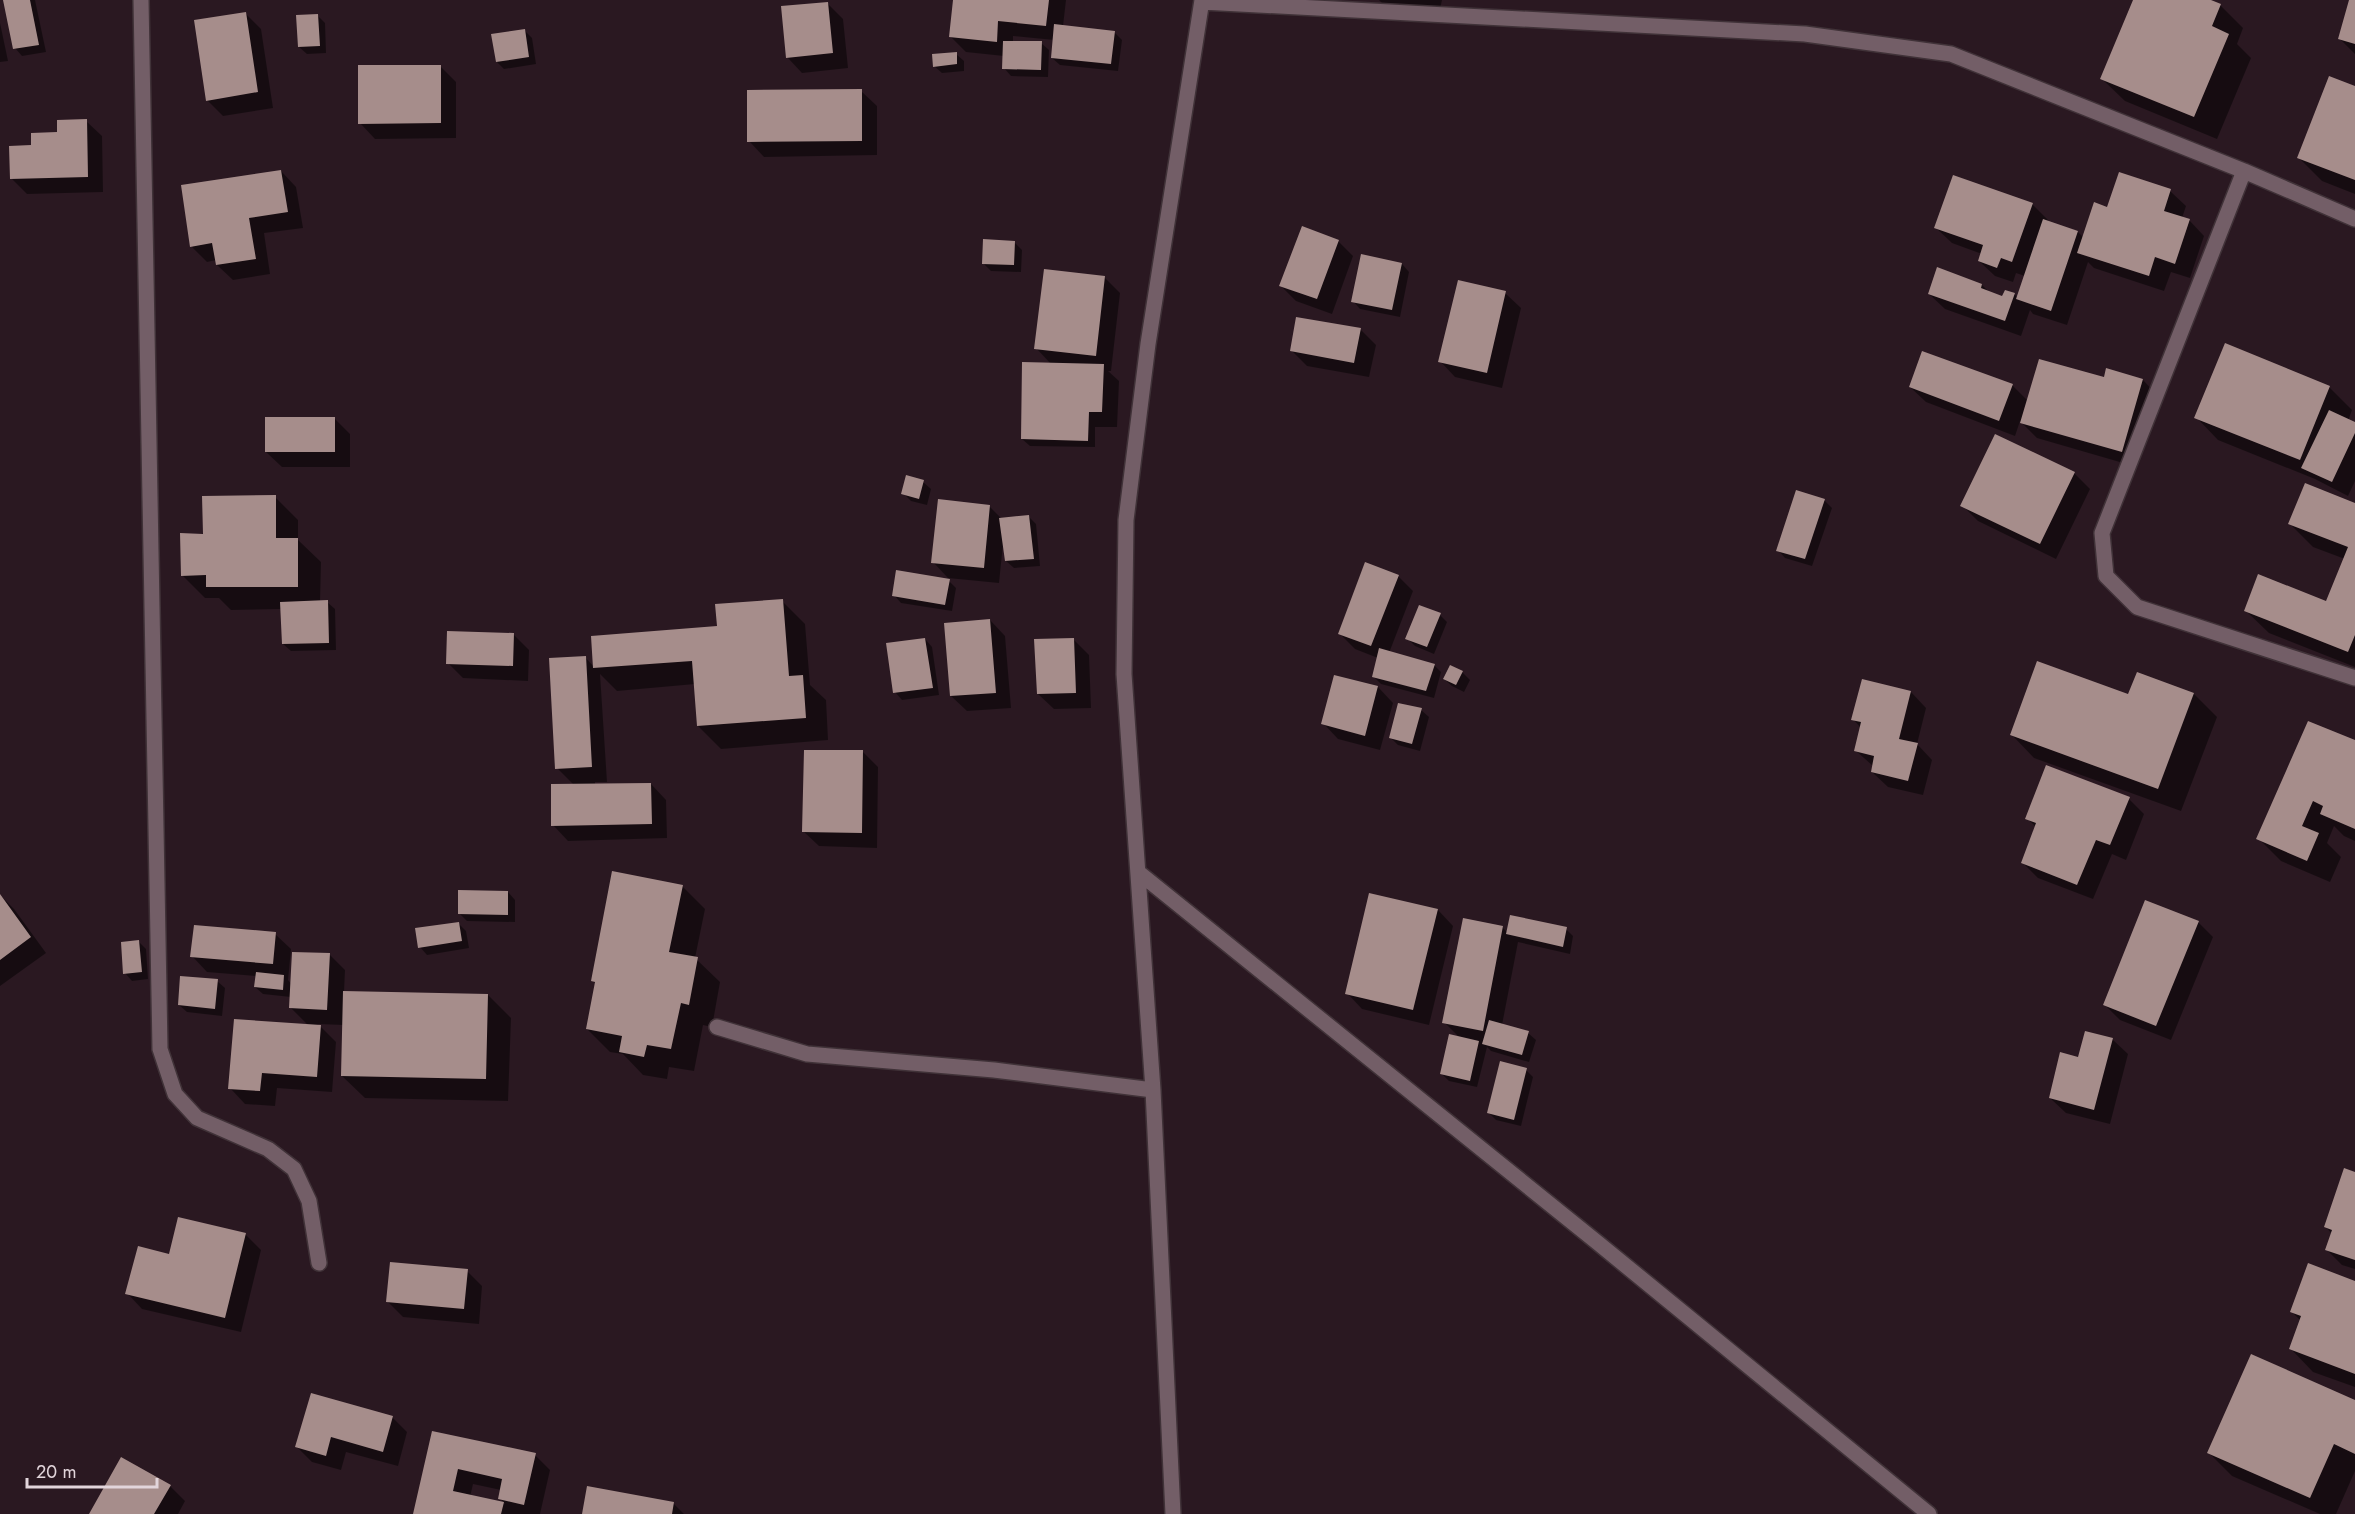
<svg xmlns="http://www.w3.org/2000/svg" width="2355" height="1514" font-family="Jost,sans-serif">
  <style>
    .shadow { fill: #0007; fill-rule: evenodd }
    .building { fill: #a68d8b }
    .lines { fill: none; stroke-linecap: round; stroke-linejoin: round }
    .minor-casing { stroke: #403238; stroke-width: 18 }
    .minor { stroke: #735e67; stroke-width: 15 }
  </style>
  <rect width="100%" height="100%" fill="#2a1821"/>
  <path class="shadow" d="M5,0H35L46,52L22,56L15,48Z
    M954,0H1066L1063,26L1114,32L1122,40L1118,71L1060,65L1052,58L1054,40L1013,36V43H1041L1049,50L1048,77L1011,76L1004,68V56L966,52L951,37Z
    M1379,0H1442L1438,18L1388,9Z
    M2135,0H2207L2220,5L2243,28L2237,44L2251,58L2217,139L2125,101L2102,79Z
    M2351,0H2355V54L2340,39Z
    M827,3L843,19L848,68L802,73L787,57Z
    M245,13L261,29L273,108L223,116L207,100Z
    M317,15L325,23L326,53L307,54L299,47Z
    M0,23L8,61L0,62Z
    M524,30L532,38L536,64L504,69L497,62Z
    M956,54L964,61V71L942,73L934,66Z
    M440,66L456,82V138L375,139L360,123Z
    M2355,87V194L2322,181L2299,158Z
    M861,91L877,106V155L764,157L749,141Z
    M86,121L102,136L103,192L27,194L11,178L32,146Z
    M281,171L296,187L303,228L264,233L270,274L233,280L217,265L216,260L207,262L192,247Z
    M2170,191L2186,206L2182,218L2189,220L2204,236L2190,278L2171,272L2164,291L2094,268L2088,262L2067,325L2033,314L2030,310L2021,336L1945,309L1929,294L1982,285L1990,293L2003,298L2014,294L2018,298L2025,276L2016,273L2013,282L1995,276L1979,261L1982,254L1952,243L1936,228L2032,204L2048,220L2047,222L2078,232L2084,238L2108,208Z
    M1338,241L1353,256L1332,314L1296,301L1281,286Z
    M1014,242L1022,250L1021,272L991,271L984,264Z
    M1402,264L1409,272L1400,317L1360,309L1353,301Z
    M1104,277L1120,293L1111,371H1108L1119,381L1117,427H1095V447L1030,446L1022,439L1051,364L1036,348Z
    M1505,293L1521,308L1502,388L1455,377L1440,361Z
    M1360,329L1376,345L1369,377L1307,366L1291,350Z
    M1923,352L2013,386L2028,401L2105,379L2107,370L2143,380L2158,396L2137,467L2037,438L2020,421L2015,436L1926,402L1910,387Z
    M2329,387L2352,410L2348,421L2355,424V481L2348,496L2315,479L2218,440L2196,417Z
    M335,419L350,434V467H282L266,452Z
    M1996,436L2074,473L2090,489L2056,559L1978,521L1962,505Z
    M923,482L931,489L927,505L911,501L903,493Z
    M1797,492L1825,501L1832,508L1812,566L1785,558L1778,550Z
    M275,497L298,520V540L321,562L320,602H327L335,609L336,650L291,651L283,644L282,609L231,610L219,598H205L182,575Z
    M2355,505V667L2269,633L2246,611L2327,603L2345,559L2313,547L2290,524Z
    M989,506L1002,519L1028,516L1036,524L1040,566L1014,568L1006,561L1003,544L999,583L948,578L933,562Z
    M1398,576L1413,591L1389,653L1434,665L1441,672L1434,698L1381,684L1373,676L1378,658L1355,649L1339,633Z
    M949,581L956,588L952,611L901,603L894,595Z
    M782,601L805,624L810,685L826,700L828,740L721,749L698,726L695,684L617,691L600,674L607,782H595V785L651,784L666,800L667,838L568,841L553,825L574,785L557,768L585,657L594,667L719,627Z
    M1440,615L1447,622L1434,654L1415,646L1407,638Z
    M990,620L1005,636L1011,708L967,711L951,696Z
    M513,634L529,650L528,681L463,678L448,663Z
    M925,639L932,647L939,695L902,700L895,692Z
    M1073,639L1089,655L1091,708L1054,709L1038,694Z
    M1450,667L1462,672L1470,680L1464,692L1452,686L1444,679Z
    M2138,673L2194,694L2217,717L2181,811L2034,758L2012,735L2129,696Z
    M1378,687L1393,703L1380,750L1338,739L1323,723Z
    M1911,692L1926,708L1917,744L1932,760L1923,795L1888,787L1872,772L1873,766L1855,750L1861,728L1853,719Z
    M1421,710L1429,717L1420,751L1398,745L1391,738Z
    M2355,742V841L2344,836L2334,826L2327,843L2341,857L2330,882L2281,861L2258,838Z
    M863,752L878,767L877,848L819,846L803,831Z
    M2129,799L2144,814L2126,860L2112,854L2093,899L2038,878L2022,862L2036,827L2027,818Z
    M682,886L705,909L695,958L720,982L712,1027L703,1025L694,1071L669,1067L667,1079L643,1075L623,1054L610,1052L587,1029L596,984L592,980Z
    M508,892L515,900V922L467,921L460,914Z
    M0,895L14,909L46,953L0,986Z
    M1438,910L1453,926L1429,1025L1362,1009L1347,993Z
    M2198,922L2213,937L2171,1040L2120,1020L2105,1005Z
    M459,924L466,931L469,948L427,955L420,947Z
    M1502,927L1508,933L1566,929L1573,936L1570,954L1518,942L1502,1025L1528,1033L1536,1040L1529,1062L1491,1051L1487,1047L1477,1087L1449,1081L1442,1074L1460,1038L1444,1022Z
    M275,934L291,949L288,980L292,985L330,955L345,970L344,992L488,995L511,1018L508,1101L365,1098L342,1076L344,1025L318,1024L336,1042L332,1092L277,1088L275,1106L245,1104L230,1088L308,1025L291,1008V997L263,994L255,987L257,976L207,972L192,956Z
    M138,941L146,949L148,979L132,981L125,973Z
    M217,981L225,988L222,1016L187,1012L179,1005Z
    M2112,1039L2128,1054L2110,1124L2066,1113L2050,1098L2079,1059Z
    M1526,1070L1533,1077L1521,1126L1496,1120L1488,1112Z
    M2355,1174V1269L2342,1265L2327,1250L2332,1234L2326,1227Z
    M179,1219L246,1235L261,1250L241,1332L142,1309L127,1293L170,1255Z
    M467,1271L482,1286L479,1324L403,1317L387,1301Z
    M2355,1282V1387L2313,1372L2291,1349L2301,1321L2291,1311Z
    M2355,1402V1471L2336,1514H2320L2232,1476L2209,1453Z
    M392,1417L407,1432L398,1466L346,1452L341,1470L312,1462L297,1447Z
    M433,1432L535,1455L550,1470L540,1514H415ZM473,1484L501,1490L500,1498L505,1504L470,1497Z
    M170,1486L185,1501L178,1514H90Z
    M674,1504L684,1514H583Z"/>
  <path class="building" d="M3,0H30L39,45L13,49Z
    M953,0H1049L1046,26L998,21L997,42L949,37Z
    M2133,0H2211L2221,4L2212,26L2229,34L2194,117L2100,79Z
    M2349,0H2355V44L2338,39Z
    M828,2L833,53L786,58L781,6Z
    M246,12L258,92L206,101L194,20Z
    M318,14L320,46L298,47L296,15Z
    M1054,24L1115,31L1111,64L1051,58Z
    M525,29L529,57L496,62L491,34Z
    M1003,41H1042L1041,70L1002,69Z
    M957,52V64L933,67L932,54Z
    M358,65H441V123L358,124Z
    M2329,76L2355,86V180L2297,158Z
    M862,89V141L747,142V90Z
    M87,119L88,177L10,179L9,146L31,145V133L57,132V120Z
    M281,170L288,212L249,218L256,259L216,265L212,243L190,247L181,185Z
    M2119,172L2171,189L2164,211L2190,219L2175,264L2155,257L2149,276L2077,253L2094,202L2107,207Z
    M1953,175L2033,203L2012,262L2001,258L1997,268L1978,261L1983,245L1934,228Z
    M2043,219L2078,231L2051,311L2016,299Z
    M1302,226L1339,240L1317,299L1279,286Z
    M983,239L1015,241L1014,265L982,264Z
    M1361,254L1402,263L1392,310L1351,302Z
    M1937,267L1982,284L1981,288L2002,296L2005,290L2015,293L2005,321L1928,294Z
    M1044,269L1105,276L1096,356L1034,349Z
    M1458,280L1506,291L1487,373L1438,362Z
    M1296,317L1361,328L1354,363L1290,351Z
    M2225,343L2330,386L2300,460L2194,418Z
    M1922,351L2013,384L1999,421L1909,387Z
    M2039,359L2104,377L2106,368L2143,379L2122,452L2020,423Z
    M1022,362L1104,364L1102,412H1089L1088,441L1021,439Z
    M2329,410L2355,422V433L2332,482L2301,468Z
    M265,417H335V452H265Z
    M1995,434L2075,472L2040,544L1960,506Z
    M906,475L924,480L919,499L901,494Z
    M2305,483L2355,503V635L2348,652L2244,611L2258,574L2326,601L2348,547L2288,524Z
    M1796,490L1825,499L1805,559L1776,551Z
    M276,495V538H298V587H206V575L181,576L180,533L203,534L202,496Z
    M938,499L990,505L984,568L931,563Z
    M1029,515L1034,559L1005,561L999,518Z
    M1365,562L1399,575L1371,646L1338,634Z
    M896,570L950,579L945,605L892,596Z
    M783,599L789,676L803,675L806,718L697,726L692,661L593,668L591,636L717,626L715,604Z
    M328,600L329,643L282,644L280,602Z
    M1419,605L1441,613L1427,647L1405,639Z
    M990,619L996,693L950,696L944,623Z
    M447,631L514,633L513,666L446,664Z
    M925,638L933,688L893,693L886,643Z
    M1074,638L1076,693L1037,694L1034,639Z
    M1379,648L1435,664L1426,691L1372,677Z
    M586,656L592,767L555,769L549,658Z
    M2037,661L2128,694L2137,672L2194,693L2158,789L2010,735Z
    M1450,665L1463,671L1456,685L1443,679Z
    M1334,675L1378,686L1365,736L1321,724Z
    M1862,679L1911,691L1899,739L1918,743L1908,781L1871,772L1874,756L1854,751L1861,722L1851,720Z
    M1398,703L1422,708L1412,744L1389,738Z
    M2308,721L2355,740V829L2320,814L2323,806L2313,801L2302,826L2319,833L2307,861L2256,839Z
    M804,750H863L862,833L802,832Z
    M2046,765L2130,797L2110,845L2096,840L2077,885L2021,863L2036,823L2025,819Z
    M651,783L652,824L551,826V784Z
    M612,871L683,885L669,952L698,957L689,1005L681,1003L671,1049L647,1045L644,1057L619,1052L622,1036L586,1029L595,982L591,981Z
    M458,890L508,891V915L458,914Z
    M1369,893L1438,909L1413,1010L1345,994Z
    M0,894L31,937L0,960Z
    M2145,900L2199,921L2156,1026L2103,1005Z
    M1510,915L1567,927L1563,947L1506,934Z
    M1463,918L1503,926L1483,1031L1442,1023Z
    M459,922L462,941L418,948L415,928Z
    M194,925L276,932L273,964L190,957Z
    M139,940L142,972L123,974L121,942Z
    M292,952L330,953L327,1010L289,1008Z
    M256,972L284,975L283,990L254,987Z
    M180,976L218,979L215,1009L178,1005Z
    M343,991L488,994L486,1079L341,1076Z
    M234,1019L321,1025L317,1077L262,1073L260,1091L228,1089Z
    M1489,1020L1529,1031L1522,1055L1482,1044Z
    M2085,1031L2113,1038L2094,1110L2049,1098L2060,1052L2078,1057Z
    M1449,1034L1479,1041L1470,1081L1440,1074Z
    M1500,1061L1527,1068L1514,1120L1487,1113Z
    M2344,1168L2355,1172V1260L2325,1250L2332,1230L2324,1227Z
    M178,1217L246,1233L225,1318L125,1294L138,1246L169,1254Z
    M390,1262L468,1269L464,1309L386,1302Z
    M2308,1263L2355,1281V1374L2289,1349L2301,1316L2290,1312Z
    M2251,1354L2355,1400V1454L2334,1444L2310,1498L2207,1453Z
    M311,1393L393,1416L383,1452L331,1437L326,1456L295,1447Z
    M432,1431L536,1453L524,1505L498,1499L502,1479L458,1469L453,1491L504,1502L501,1514H413Z
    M121,1457L171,1485L154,1514H89Z
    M587,1486L674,1502L672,1514H582Z"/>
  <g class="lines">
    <defs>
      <path id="minor" d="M141,0L160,1049L175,1094L197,1118L268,1149L294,1169L309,1201L319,1263
        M1202,2L1805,34L1951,54L2244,171L2355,219
        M2244,171L2102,533L2106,576L2137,607L2355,678
        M1138,872L1598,1243L1929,1514
        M717,1027L807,1054L994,1070L1153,1090
        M1173,1514L1153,1090L1124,674L1126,520L1148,344L1202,0"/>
    </defs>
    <use href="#minor" class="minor-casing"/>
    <use href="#minor" class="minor"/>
  </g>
  <path d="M27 1478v9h130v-9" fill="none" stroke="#e2d5db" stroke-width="3"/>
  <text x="36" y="1478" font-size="18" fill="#e2d5db" stroke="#2a1821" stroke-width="4.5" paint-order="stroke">20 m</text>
</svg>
